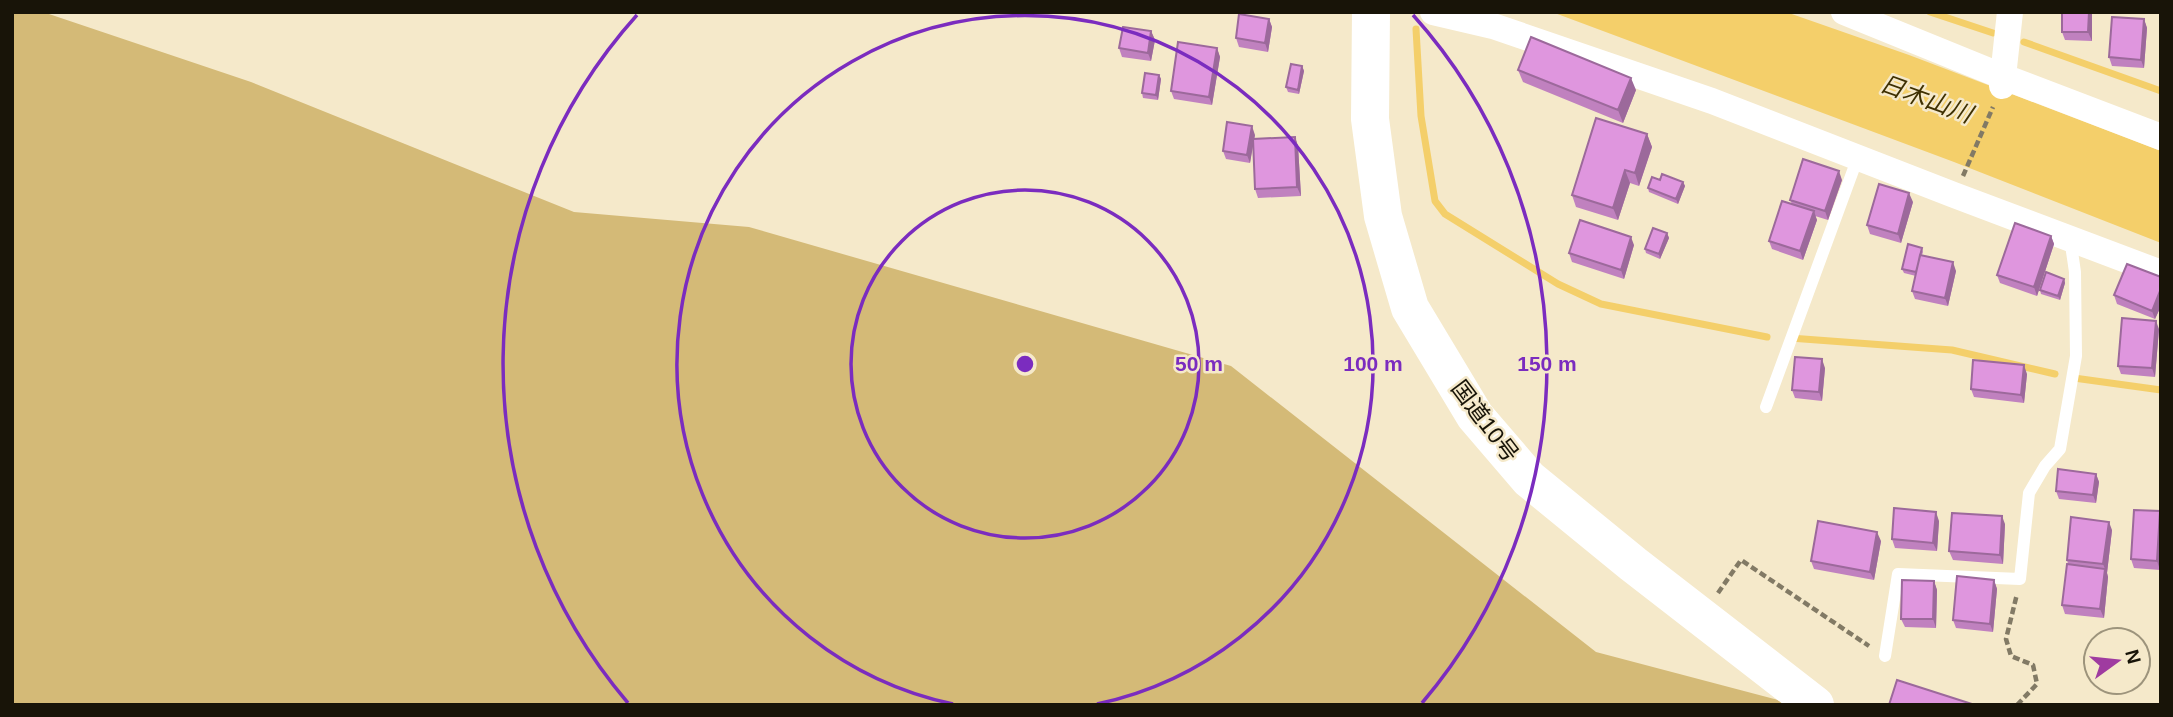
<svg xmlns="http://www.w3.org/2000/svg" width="2173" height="717" font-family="Helvetica,'Noto Sans JP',sans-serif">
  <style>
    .green { fill: #d4ba77 }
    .water { fill: #f4cf6a }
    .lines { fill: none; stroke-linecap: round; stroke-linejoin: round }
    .stream { stroke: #f4cf6a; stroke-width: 7 }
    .path { stroke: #827a65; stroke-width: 4.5; stroke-dasharray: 7 3.5; stroke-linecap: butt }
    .service { stroke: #fff; stroke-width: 12 }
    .minor { stroke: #fff; stroke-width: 26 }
    .trunk { stroke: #fff; stroke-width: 38 }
    .wall { fill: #c081bf }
    .shaded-wall { fill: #9c699b }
    .building { fill: #df96de; stroke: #9c699b; stroke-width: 2 }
    .ring { fill: none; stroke: #7b2cbf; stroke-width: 3.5 }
    .labels { text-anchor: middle; stroke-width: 5; stroke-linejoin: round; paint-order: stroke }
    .street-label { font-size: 23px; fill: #181408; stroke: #f5e9ca }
    .water-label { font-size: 24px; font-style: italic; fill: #3e3002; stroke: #f5e9ca }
    .centre { fill: #7b2cbf; stroke: #f5e9ca; stroke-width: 3.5 }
    .ring-label { font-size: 21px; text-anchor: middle; font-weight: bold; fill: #7b2cbf; stroke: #f5e9ca; stroke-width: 5; stroke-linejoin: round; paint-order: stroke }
  </style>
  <rect width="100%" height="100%" fill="#f5e9ca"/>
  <path class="green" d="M12,12L46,13L251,82L574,212L749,227L1231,366L1596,652L1797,705H12Z"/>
  <path class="water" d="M1552,12H1786L1909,55L2161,151V243L1954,162Z"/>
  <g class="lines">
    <path class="stream" d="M1930,12L1993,33
      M1416,29L1421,116L1435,201L1445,214L1558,284L1601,304L1767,337
      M2024,42L2161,91
      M1790,338L1952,350L2055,374
      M2074,378L2161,390"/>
    <path class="path" d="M1963,176L1993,107
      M1718,593L1741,560L1869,646
      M2017,705L2037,684L2033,665L2011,656L2006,639L2017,594"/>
    <path class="service" d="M1766,407L1858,157
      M1885,656L1898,574L2020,579L2029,493L2045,466L2060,449L2076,356L2075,272L2070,238"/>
    <path class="minor" d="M1433,12L1493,26L1712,101L1954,195L2161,273
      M1844,12L2004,77L2161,137
      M2002,86L2010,12"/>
    <path class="trunk" d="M1371,12L1370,119L1383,216L1410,308L1475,416L1529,479L1633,564L1815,705"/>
  </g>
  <path class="wall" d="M2062,12H2092V41L2065,40L2062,32Z
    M1269,19L1272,27L1268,52L1239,47L1236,38Z
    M2144,19L2147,28L2144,68L2112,66L2109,57Z
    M1151,31L1155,40L1151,61L1122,57L1119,48Z
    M1217,48L1220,57L1212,105L1174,99L1171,91Z
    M1302,66L1304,71L1299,94L1288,92L1286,87Z
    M1518,70L1636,90L1623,123L1523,82Z
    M1159,75L1161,79L1158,100L1143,98L1142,93Z
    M1647,134L1652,147L1639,186L1630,183L1618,220L1576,207L1572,195Z
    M1255,135L1254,139L1295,137L1298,146L1301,196L1258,198L1255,189L1253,143L1250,163L1226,159L1223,151Z
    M1842,180L1828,220L1815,216L1817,220L1803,260L1772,249L1769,241L1792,204L1790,200Z
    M1683,182L1685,186L1678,204L1649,192L1648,188Z
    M1913,202L1901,243L1870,234L1867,225Z
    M1667,233L1669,238L1660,259L1646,253L1645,249Z
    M2051,236L2054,244L2037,296L2000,283L1997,275Z
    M1634,245L1624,279L1572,262L1569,253Z
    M1922,248L1923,252L1922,255L1956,271L1948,306L1915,299L1912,291L1916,276L1904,273L1902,269Z
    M2161,277V306L2155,319L2117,304L2114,295Z
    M2064,279L2065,283L2060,300L2041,294L2040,290Z
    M2159,329L2155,377L2121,374L2118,366Z
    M1825,368L1822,401L1795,398L1792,390Z
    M2027,374L2024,403L1974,397L1971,389Z
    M2096,474L2099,482L2096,503L2059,499L2056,491Z
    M2160,511V570L2134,568L2131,559Z
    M1939,521L1937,551L1895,548L1892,539Z
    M2005,524L2003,564L1953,560L1949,551Z
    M2112,530L2107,573L2108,577L2104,618L2065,614L2062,605L2068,564L2067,560Z
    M1881,541L1874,580L1814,569L1811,561Z
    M1994,580L1997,589L1993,632L1956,628L1953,620Z
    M1934,581L1937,590L1936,628L1905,627L1901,619Z"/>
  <path class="shaded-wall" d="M2089,12H2092V41L2088,32Z
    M1269,19L1272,27L1268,52L1265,43Z
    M2144,19L2147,28L2144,68L2141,60Z
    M1151,31L1155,40L1151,61L1148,53Z
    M1217,48L1220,57L1212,105L1209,97Z
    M1302,66L1304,71L1299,94L1298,90Z
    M1159,75L1161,79L1158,100L1156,95Z
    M1631,78L1636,90L1623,123L1618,110Z
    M1252,126L1255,135L1250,163L1247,155Z
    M1647,134L1652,147L1639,186L1635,173Z
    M1295,137L1298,146L1301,196L1297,187Z
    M1625,170L1630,183L1618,220L1613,208Z
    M1839,171L1842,180L1828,220L1825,211Z
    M1683,182L1685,186L1678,204L1676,199Z
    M1909,193L1913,202L1901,243L1898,234Z
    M1814,211L1817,220L1803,260L1800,251Z
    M1667,233L1669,238L1660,259L1659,254Z
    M2051,236L2054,244L2037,296L2034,287Z
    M1631,237L1634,245L1624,279L1621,270Z
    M1953,262L1956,271L1948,306L1945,298Z
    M2064,279L2065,283L2060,300L2058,296Z
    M2160,291L2161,306L2155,319L2152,311Z
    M2156,321L2159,329L2155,377L2152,368Z
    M1822,359L1825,368L1822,401L1819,392Z
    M2024,365L2027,374L2024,403L2021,395Z
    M2096,474L2099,482L2096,503L2093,495Z
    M2160,511L2161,555L2160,570L2157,561Z
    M1936,512L1939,521L1937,551L1933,543Z
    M2002,516L2005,524L2003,564L2000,555Z
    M2109,522L2112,530L2107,573L2108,577L2104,618L2100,609L2105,569L2103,564Z
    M1877,532L1881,541L1874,580L1870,572Z
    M1994,580L1997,589L1993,632L1990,624Z
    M1934,581L1937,590L1936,628L1933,619Z"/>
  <path class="building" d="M2062,12H2089L2088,32H2062Z
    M1239,14L1269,19L1265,43L1236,38Z
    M2112,17L2144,19L2141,60L2109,57Z
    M1123,27L1151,31L1148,53L1119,48Z
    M1531,37L1631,78L1618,110L1518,70Z
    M1178,42L1217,48L1209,97L1171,91Z
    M1291,64L1302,66L1298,90L1286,87Z
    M1145,73L1159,75L1156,95L1142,93Z
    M1596,118L1647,134L1635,173L1625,170L1613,208L1572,195Z
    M1227,122L1252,126L1247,155L1223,151Z
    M1295,137L1297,187L1255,189L1253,139Z
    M1803,159L1839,171L1825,211L1790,200Z
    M1662,174L1683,182L1676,199L1648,188L1652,177L1660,180Z
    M1879,184L1909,193L1898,234L1867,225Z
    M1782,201L1814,211L1800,251L1769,241Z
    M1580,220L1631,237L1621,270L1569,253Z
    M2015,223L2051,236L2034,287L1997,275Z
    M1653,228L1667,233L1659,254L1645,249Z
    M1908,244L1922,248L1916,272L1902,269Z
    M1920,255L1953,262L1945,298L1912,291Z
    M2127,264L2161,277V292L2160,291L2152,311L2114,295Z
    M2046,272L2064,279L2058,296L2040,290Z
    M2122,318L2156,321L2152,368L2118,366Z
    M1795,357L1822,359L1819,392L1792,390Z
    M1973,360L2024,365L2021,395L1971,389Z
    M2058,469L2096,474L2093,495L2056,491Z
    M1894,508L1936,512L1933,543L1892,539Z
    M2134,510L2160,511L2157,561L2131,559Z
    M1952,513L2002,516L2000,555L1949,551Z
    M2071,517L2109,522L2103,564L2067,560Z
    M1818,521L1877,532L1870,572L1811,561Z
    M2067,564L2105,569L2100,609L2062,605Z
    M1957,576L1994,580L1990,624L1953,620Z
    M1902,580L1934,581L1933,619H1901Z
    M1897,680L1975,705H1889Z"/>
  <g class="ring">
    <circle cx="1025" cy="364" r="174"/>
    <path d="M953 704A348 348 0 1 1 1097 704"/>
    <path d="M628 703A522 522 0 0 1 637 15M1413 15A522 522 0 0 1 1422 703"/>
  </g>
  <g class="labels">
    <g class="street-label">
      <text transform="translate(1485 421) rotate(53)" y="8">国道10号</text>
    </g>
    <g class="water-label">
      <text transform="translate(1926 99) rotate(20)" y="8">日木山川</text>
    </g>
  </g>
  <circle cx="1025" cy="364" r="10" class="centre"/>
  <g class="ring-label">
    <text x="1199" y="371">50 m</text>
    <text x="1373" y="371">100 m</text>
    <text x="1547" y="371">150 m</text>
  </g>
  <rect width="2173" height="717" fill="none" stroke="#181408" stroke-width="28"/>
  <g transform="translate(2117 661) rotate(75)"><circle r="33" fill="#f5e9ca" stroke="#9d947c" stroke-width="2"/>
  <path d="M0-5L12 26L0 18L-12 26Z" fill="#9f3ba0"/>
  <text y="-10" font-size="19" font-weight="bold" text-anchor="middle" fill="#181408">N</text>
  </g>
</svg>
